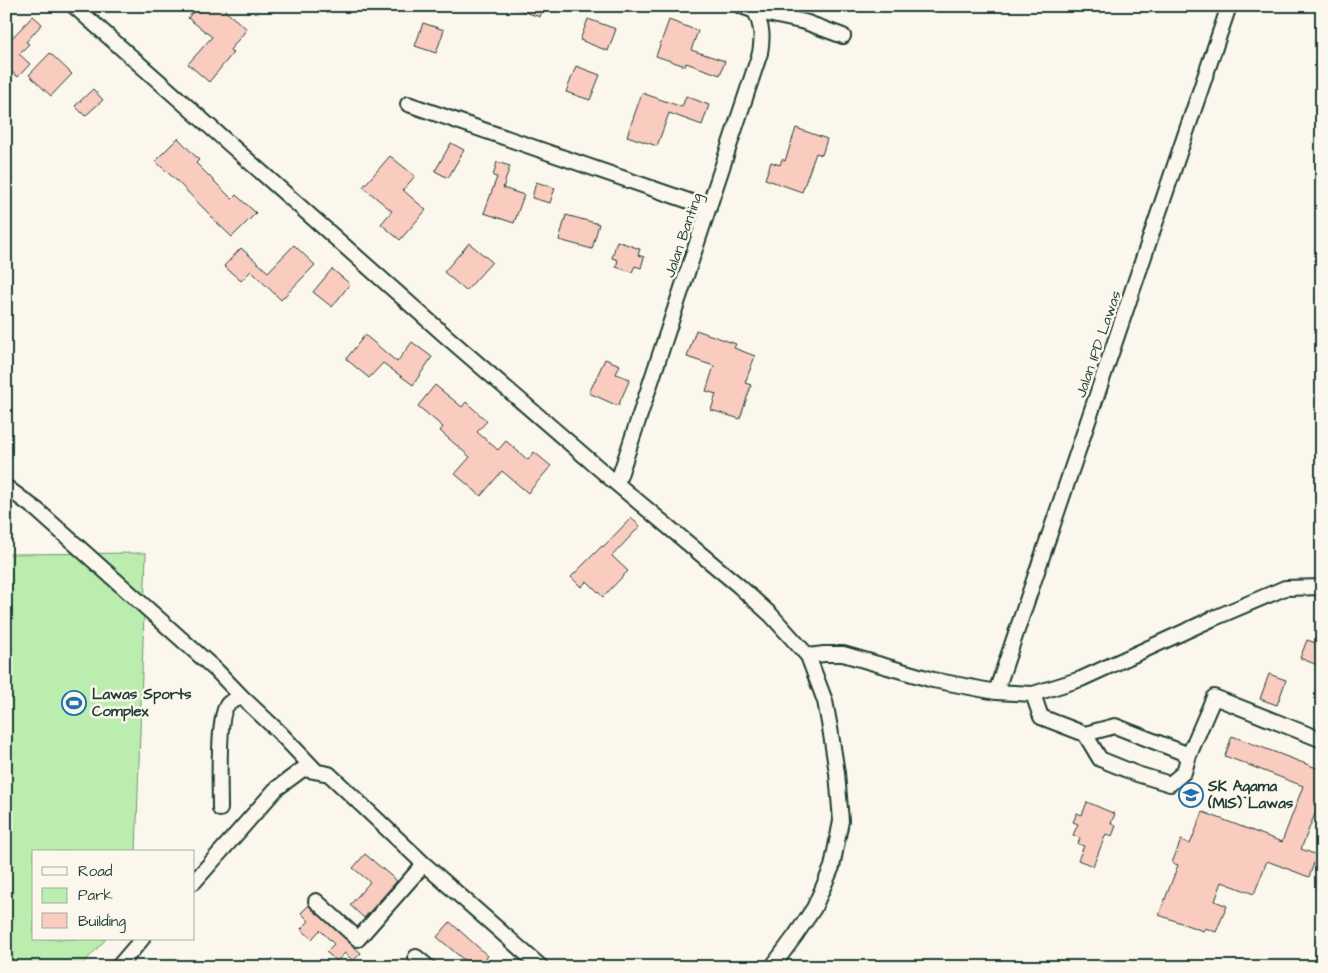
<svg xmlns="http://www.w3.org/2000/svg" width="1328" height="973" font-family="'Architects Daughter',sans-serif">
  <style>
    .green { fill: #bbeeae; stroke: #6d9671 }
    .building { fill: #facbbf; stroke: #1f3d34 }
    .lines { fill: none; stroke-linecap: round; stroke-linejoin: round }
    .minor-casing { stroke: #1f3d34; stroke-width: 18 }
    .minor { stroke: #fbf7ec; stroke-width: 14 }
    .labels { text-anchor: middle; stroke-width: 5; stroke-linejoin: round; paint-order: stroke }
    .street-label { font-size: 15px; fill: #1f3d34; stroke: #fbf7ec }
    .poi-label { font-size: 15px; font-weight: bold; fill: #1f3d34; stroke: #fbf7ec; text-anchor: start }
  </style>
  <rect width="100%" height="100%" fill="#fbf7ec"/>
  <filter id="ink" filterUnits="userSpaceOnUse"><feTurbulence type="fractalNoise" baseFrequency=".02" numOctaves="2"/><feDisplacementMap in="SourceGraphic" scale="10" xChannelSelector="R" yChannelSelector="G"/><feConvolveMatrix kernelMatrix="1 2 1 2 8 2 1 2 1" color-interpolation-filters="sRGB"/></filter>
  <g filter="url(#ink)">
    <path class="green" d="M146,553L136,852H34V939H106L80,967H6V554Z"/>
    <path class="building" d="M198,6H228L225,11L247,29L230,50L233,53L209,82L188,64L212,37L188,18Z
      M513,6H543L540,17L513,8Z
      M33,16L42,24L26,42L29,44L19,54L30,64L18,77L12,72L6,78V44Z
      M588,19L616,29L608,51L580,40Z
      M669,20L698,31L691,50L725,61L720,75L686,63L685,66L656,56Z
      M423,23L444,30L436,53L415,46Z
      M50,53L72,74L51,96L29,75Z
      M576,66L600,75L590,100L566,92Z
      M93,89L103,100L85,116L75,106Z
      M642,93L682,107L686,96L709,105L702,125L669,113L657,146L627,136Z
      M796,128L827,139L822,155L816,153L802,192L765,179L771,162L780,165L782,159L785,161Z
      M178,138L199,160L196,163L232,199L236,195L256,213L232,237L213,219V218L178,182L155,161Z
      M451,143L464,150L448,178L435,171Z
      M390,156L415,176L403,190L426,210L400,240L381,224L392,211L363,187Z
      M497,162L510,166L503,188L524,195L514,223L484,213L497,177L493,176Z
      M536,182L555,188L550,203L532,198Z
      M566,215L599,224L592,249L559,240Z
      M617,241L640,249L638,255L644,257L641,268L635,266L632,272L616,267L618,260L612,258Z
      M469,243L492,262L466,291L444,272Z
      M294,245L315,265L281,300L251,271L241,281L224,266L241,248L268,272Z
      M332,269L350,284L332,307L313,292Z
      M696,330L736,344L734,348L755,356L745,383L751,385L740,419L711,410L716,394L706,391L714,366L687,357Z
      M365,335L397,362L412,342L432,357L413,385L383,363L369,378L346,359Z
      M605,359L620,365L616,374L630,379L618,406L589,393Z
      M435,385L462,407L466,402L487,421L477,432L498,450L506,441L528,460L534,452L551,466L528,493L502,471L481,496L455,474L470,457L440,431L443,427L418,406Z
      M631,518L640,526L612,556L628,571L603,597L587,581L581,587L571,577L602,546L603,547Z
      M1307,640L1322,645V667L1300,658Z
      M1269,674L1286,680L1277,705L1260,699Z
      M1232,736L1322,770V796L1301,849L1317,855L1309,877L1267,861L1254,894L1222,882L1215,901L1227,906L1216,932L1205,928L1203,931L1159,915L1178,865L1172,863L1181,840L1190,844L1203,812L1282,842L1303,786L1225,756Z
      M1087,802L1115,814L1111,823L1116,826L1112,836L1106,834L1093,866L1078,860L1084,846L1078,844L1080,838L1073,835L1078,824L1073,822L1077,813L1082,815Z
      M365,854L397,881L364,918L350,905L370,882L353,868Z
      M309,905L352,945L361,953L353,961L345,953L337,961L326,952L334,944L320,930L312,939L301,929L309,921L301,913Z
      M450,922L488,956L478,967H472L437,937Z"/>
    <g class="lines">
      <defs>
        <path id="minor" d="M74,6L447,337L617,484L739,586L771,615L808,656L825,701L830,728L837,773L841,821L832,867L814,908L795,936L772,967
          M755,11L805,22L843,36
          M408,104L709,208
          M617,484L760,53C763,36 762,27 755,11L741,6
          M6,487L37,510L217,671L242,697L279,732L316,771
          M808,656L824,654H843L933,680L996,692L1033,694L1081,679L1212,619L1285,588L1322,587
          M996,692L1229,6
          M1033,694L1041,717L1085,734L1100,759L1137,774L1170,784L1184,772L1189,755L1115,726L1085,734
          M1189,755L1214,697L1322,740
          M220,809C220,791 217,714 228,704C231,701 237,699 242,697
          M194,882L276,789L303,769L329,774L424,864L541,967
          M316,901L358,939L424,864
          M416,957L428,967
          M118,967L142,939"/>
      </defs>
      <use href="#minor" class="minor-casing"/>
      <use href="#minor" class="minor"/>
    </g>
  </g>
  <defs>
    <symbol id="stadium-ring" viewBox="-11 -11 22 22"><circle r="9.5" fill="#fbf7ec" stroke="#1f6fb2" stroke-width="1.5"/><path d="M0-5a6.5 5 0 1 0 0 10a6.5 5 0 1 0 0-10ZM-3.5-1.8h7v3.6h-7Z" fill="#1f6fb2"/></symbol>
    <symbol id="school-ring" viewBox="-11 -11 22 22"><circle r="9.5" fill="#fbf7ec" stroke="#1f6fb2" stroke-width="1.5"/><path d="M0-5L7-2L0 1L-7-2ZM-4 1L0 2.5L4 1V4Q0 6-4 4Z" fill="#1f6fb2"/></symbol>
  </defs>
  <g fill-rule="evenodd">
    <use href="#stadium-ring" x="60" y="689" width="28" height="28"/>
    <use href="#school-ring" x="1177" y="781" width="28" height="28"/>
  </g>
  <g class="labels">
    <g class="street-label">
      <text transform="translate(683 235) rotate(-71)" y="5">Jalan Banting</text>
      <text transform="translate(1098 344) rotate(-71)" y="5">Jalan IPD Lawas</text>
    </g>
    <g class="poi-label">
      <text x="92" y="699">Lawas Sports<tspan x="92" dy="17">Complex</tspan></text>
      <text x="1208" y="791">SK Agama<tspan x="1208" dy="17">(MIS) Lawas</tspan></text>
    </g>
  </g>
  <rect width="1328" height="973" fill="none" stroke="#fbf7ec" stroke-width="25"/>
  <rect x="12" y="12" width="1303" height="948" fill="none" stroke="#1f3d34" stroke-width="2" filter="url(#ink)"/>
  <rect x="32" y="850" width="162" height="90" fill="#fbf7ec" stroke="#a3ada2"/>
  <rect x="42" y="867" width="25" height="8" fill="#fbf7ec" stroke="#a3ada2"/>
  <text x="78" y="876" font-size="15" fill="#1f3d34">Road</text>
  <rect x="42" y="888" width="25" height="15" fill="#bbeeae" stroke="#a3ada2"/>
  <text x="78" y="900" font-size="15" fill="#1f3d34">Park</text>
  <rect x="42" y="913" width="25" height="15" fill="#facbbf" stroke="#a3ada2"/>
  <text x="78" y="926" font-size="15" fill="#1f3d34">Building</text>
</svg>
